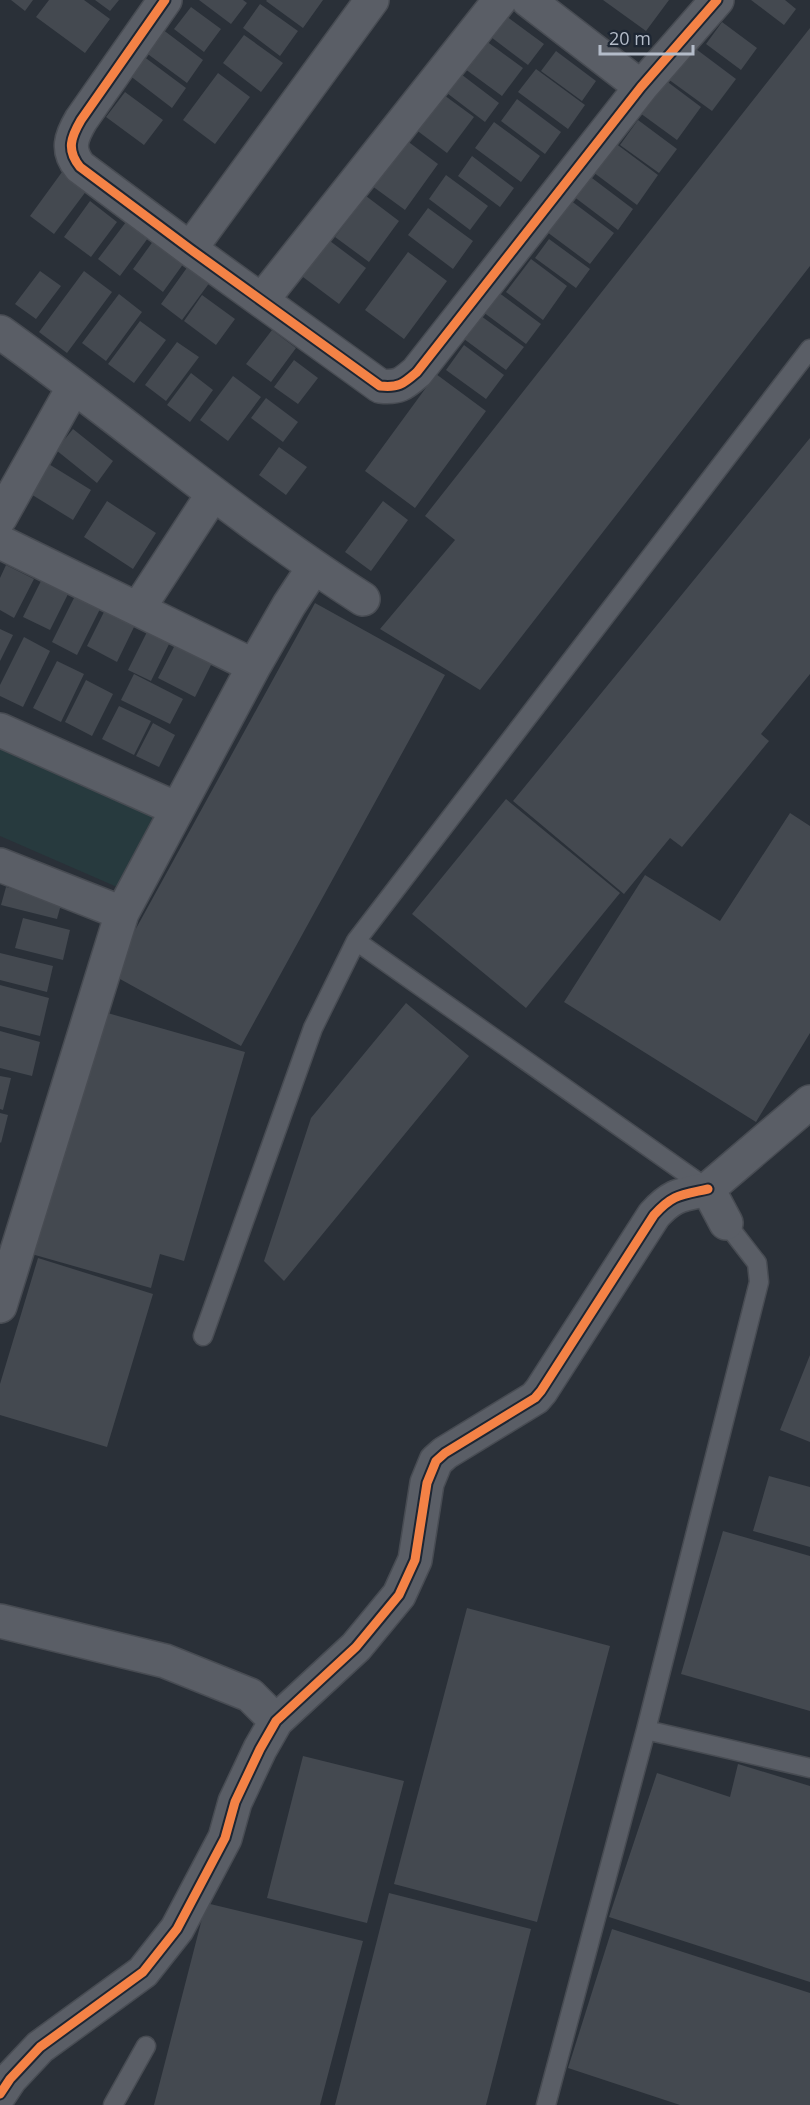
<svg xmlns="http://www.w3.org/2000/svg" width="810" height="2105" font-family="'Open Sans',sans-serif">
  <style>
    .green { fill: #273a3e }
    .building { fill: #444950 }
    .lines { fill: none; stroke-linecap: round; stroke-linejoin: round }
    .service-casing { stroke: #484c53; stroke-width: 21 }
    .minor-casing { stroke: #484c53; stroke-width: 36 }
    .service { stroke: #5a5e66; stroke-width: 18 }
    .minor { stroke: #5a5e66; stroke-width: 33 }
    .cycleway-casing { stroke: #1d2633; stroke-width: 13 }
    .cycleway { stroke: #f48246; stroke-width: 9 }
  </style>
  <rect width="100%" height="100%" fill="#2a3038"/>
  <path class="green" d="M0,746L155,813L117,887L0,836Z"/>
  <path class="building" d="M11,0H33L25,11Z
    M49,0H84L110,19L85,53L36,17Z
    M95,0H119L110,11Z
    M199,0H243L247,3L231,24Z
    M267,0H323L303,28L266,1Z
    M603,0H669L646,31Z
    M751,0H785L796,9L784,25Z
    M260,4L298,31L280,56L243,28Z
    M191,7L221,29L204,52L174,29Z
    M498,10L544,44L528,65L483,31Z
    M722,22L757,48L741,70L706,44Z
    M810,28V266L480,690L380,629L455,540L425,516Z
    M162,29L203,60L187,83L145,52Z
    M244,35L283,63L261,92L223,63Z
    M482,38L523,68L502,96L461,66Z
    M692,46L736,79L712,111L668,79Z
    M556,51L596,81L582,101L541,71Z
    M143,56L186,88L172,108L129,75Z
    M453,68L499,103L485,122L439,87Z
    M536,69L585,105L568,129L518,92Z
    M218,73L250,97L215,144L183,120Z
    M665,80L701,107L677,140L640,113Z
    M433,87L474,117L447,153L407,123Z
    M125,92L163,120L144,145L106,117Z
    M517,99L561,132L545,154L501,121Z
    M638,120L677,149L659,173L620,145Z
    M494,122L540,156L521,182L475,148Z
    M402,137L438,164L405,210L368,183Z
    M611,140L658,175L637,205L589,169Z
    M472,156L514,188L500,207L458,176Z
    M62,172L87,190L54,234L30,216Z
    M446,175L488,206L470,230L429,199Z
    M588,175L633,209L618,230L573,196Z
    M366,196L399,221L369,262L335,237Z
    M570,200L614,233L590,264L547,232Z
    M90,201L117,222L91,257L64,237Z
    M428,208L473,241L453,269L408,235Z
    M126,222L148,238L120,276L98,259Z
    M159,233L189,256L163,292L133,269Z
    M326,238L366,268L339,304L299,274Z
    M549,239L590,269L576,288L535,258Z
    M408,252L447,281L404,339L365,310Z
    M531,259L567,286L543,320L506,292Z
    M191,262L213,278L182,320L161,304Z
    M40,271L61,286L36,319L15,304Z
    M84,271L112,292L67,353L39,332Z
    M498,292L541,324L526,344L483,312Z
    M119,294L142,312L106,361L82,343Z
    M202,295L235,319L216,345L184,321Z
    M481,316L524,347L506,370L464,339Z
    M140,321L166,340L134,383L108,364Z
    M272,330L296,348L271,382L246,364Z
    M177,342L199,357L166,401L145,385Z
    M464,345L504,375L486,399L446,370Z
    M294,360L318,378L298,404L274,387Z
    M191,373L213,390L190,422L167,405Z
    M436,374L486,411L415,508L365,471Z
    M233,376L261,397L228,441L200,420Z
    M266,398L298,422L283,442L251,418Z
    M73,429L113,461L97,483L56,450Z
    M810,438V674L761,734L769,741L682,847L670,838L624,894L513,801Z
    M279,447L307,467L286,495L259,475Z
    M39,458L91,490L73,520L21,488Z
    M107,501L156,533L133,569L84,537Z
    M383,501L408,520L371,571L345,552Z
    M6,565L34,579L14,618L0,610V578Z
    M44,575L71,588L50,630L23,617Z
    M77,592L102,605L77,655L52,642Z
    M315,603L445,675L241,1046L111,974Z
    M105,610L135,625L117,662L87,646Z
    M149,628L171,640L151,681L128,670Z
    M0,629L13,635L0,661Z
    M24,637L50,651L23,707L0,696V685Z
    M175,645L212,663L195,697L158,678Z
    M57,661L84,674L61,722L33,708Z
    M134,674L183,699L170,724L121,700Z
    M86,680L113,694L92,736L65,722Z
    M119,706L151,721L134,755L102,739Z
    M153,723L175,735L159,767L136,756Z
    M506,799L620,893L526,1008L412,914Z
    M790,813L810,826V1033L756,1122L564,1002L645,875L720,921Z
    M6,887L62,901L57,919L1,905Z
    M23,918L70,930L63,960L15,948Z
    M0,953L53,966L47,992L0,980Z
    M0,985L49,998L40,1036L0,1026Z
    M406,1003L469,1056L284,1281L264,1261L311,1118Z
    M104,1012L245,1052L184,1261L160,1254L151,1288L28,1253Z
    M0,1031L40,1042L32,1076L0,1068Z
    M0,1076L11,1078L3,1110L0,1109Z
    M0,1113L8,1115L1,1143L0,1142Z
    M38,1258L153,1294L107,1447L0,1415V1384Z
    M810,1355V1442L780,1430Z
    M769,1476L810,1487V1547L753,1531Z
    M723,1531L810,1556V1711L681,1674Z
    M467,1608L610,1646L537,1922L394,1884Z
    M303,1756L404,1781L367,1923L267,1898Z
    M738,1764L810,1786V1982L609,1917L657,1773L730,1797Z
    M389,1893L531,1929L486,2105H335Z
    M206,1903L363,1941L320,2105H154Z
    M612,1929L810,1993V2105H680L568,2068Z"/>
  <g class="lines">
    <defs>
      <path id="service" d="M708,1189L356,941L810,349
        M203,1336L313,1028L356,941
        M646,1730L810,1768
        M113,2105L146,2046
        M546,2105L646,1730L759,1282L757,1263L726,1223"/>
      <path id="minor" d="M165,0L81,120C71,137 66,150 80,167L190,249L380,386C399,388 403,384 417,372L641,87L717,0
        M528,0L641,87
        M190,249L372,0
        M262,300L500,0
        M0,332C122,419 236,518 363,599
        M0,518L73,388
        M0,542L254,666
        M138,609L213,494
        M0,730L177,809
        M0,865L122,913
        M726,1223L708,1189L810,1102
        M0,1306L122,913L254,666L289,605L314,567
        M0,1621L165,1661L250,1695L276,1721
        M0,2094L10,2079L40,2047L143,1972L177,1929L225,1838L235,1802L260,1749L276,1721L356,1647L399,1595L415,1560L427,1483L436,1461L445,1453L535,1398L541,1391L654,1215C673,1194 681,1195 708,1189"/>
    </defs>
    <use href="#service" class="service-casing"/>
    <use href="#minor" class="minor-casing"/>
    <use href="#service" class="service"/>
    <use href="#minor" class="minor"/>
    <defs>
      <path id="cycleway" d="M165,0L81,120C71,137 66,150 80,167L190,249L380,386C399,388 403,384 417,372L641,87L717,0
        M0,2094L10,2079L40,2047L143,1972L177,1929L225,1838L235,1802L260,1749L276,1721L356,1647L399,1595L415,1560L427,1483L436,1461L445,1453L535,1398L541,1391L654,1215C673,1194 681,1195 708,1189"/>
    </defs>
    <use href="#cycleway" class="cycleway-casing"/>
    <use href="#cycleway" class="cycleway"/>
  </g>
  <path d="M600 45v9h93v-9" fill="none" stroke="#b4bcc9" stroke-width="3"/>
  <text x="609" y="45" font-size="18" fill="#b4bcc9" stroke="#1d2633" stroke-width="4.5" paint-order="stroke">20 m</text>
</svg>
